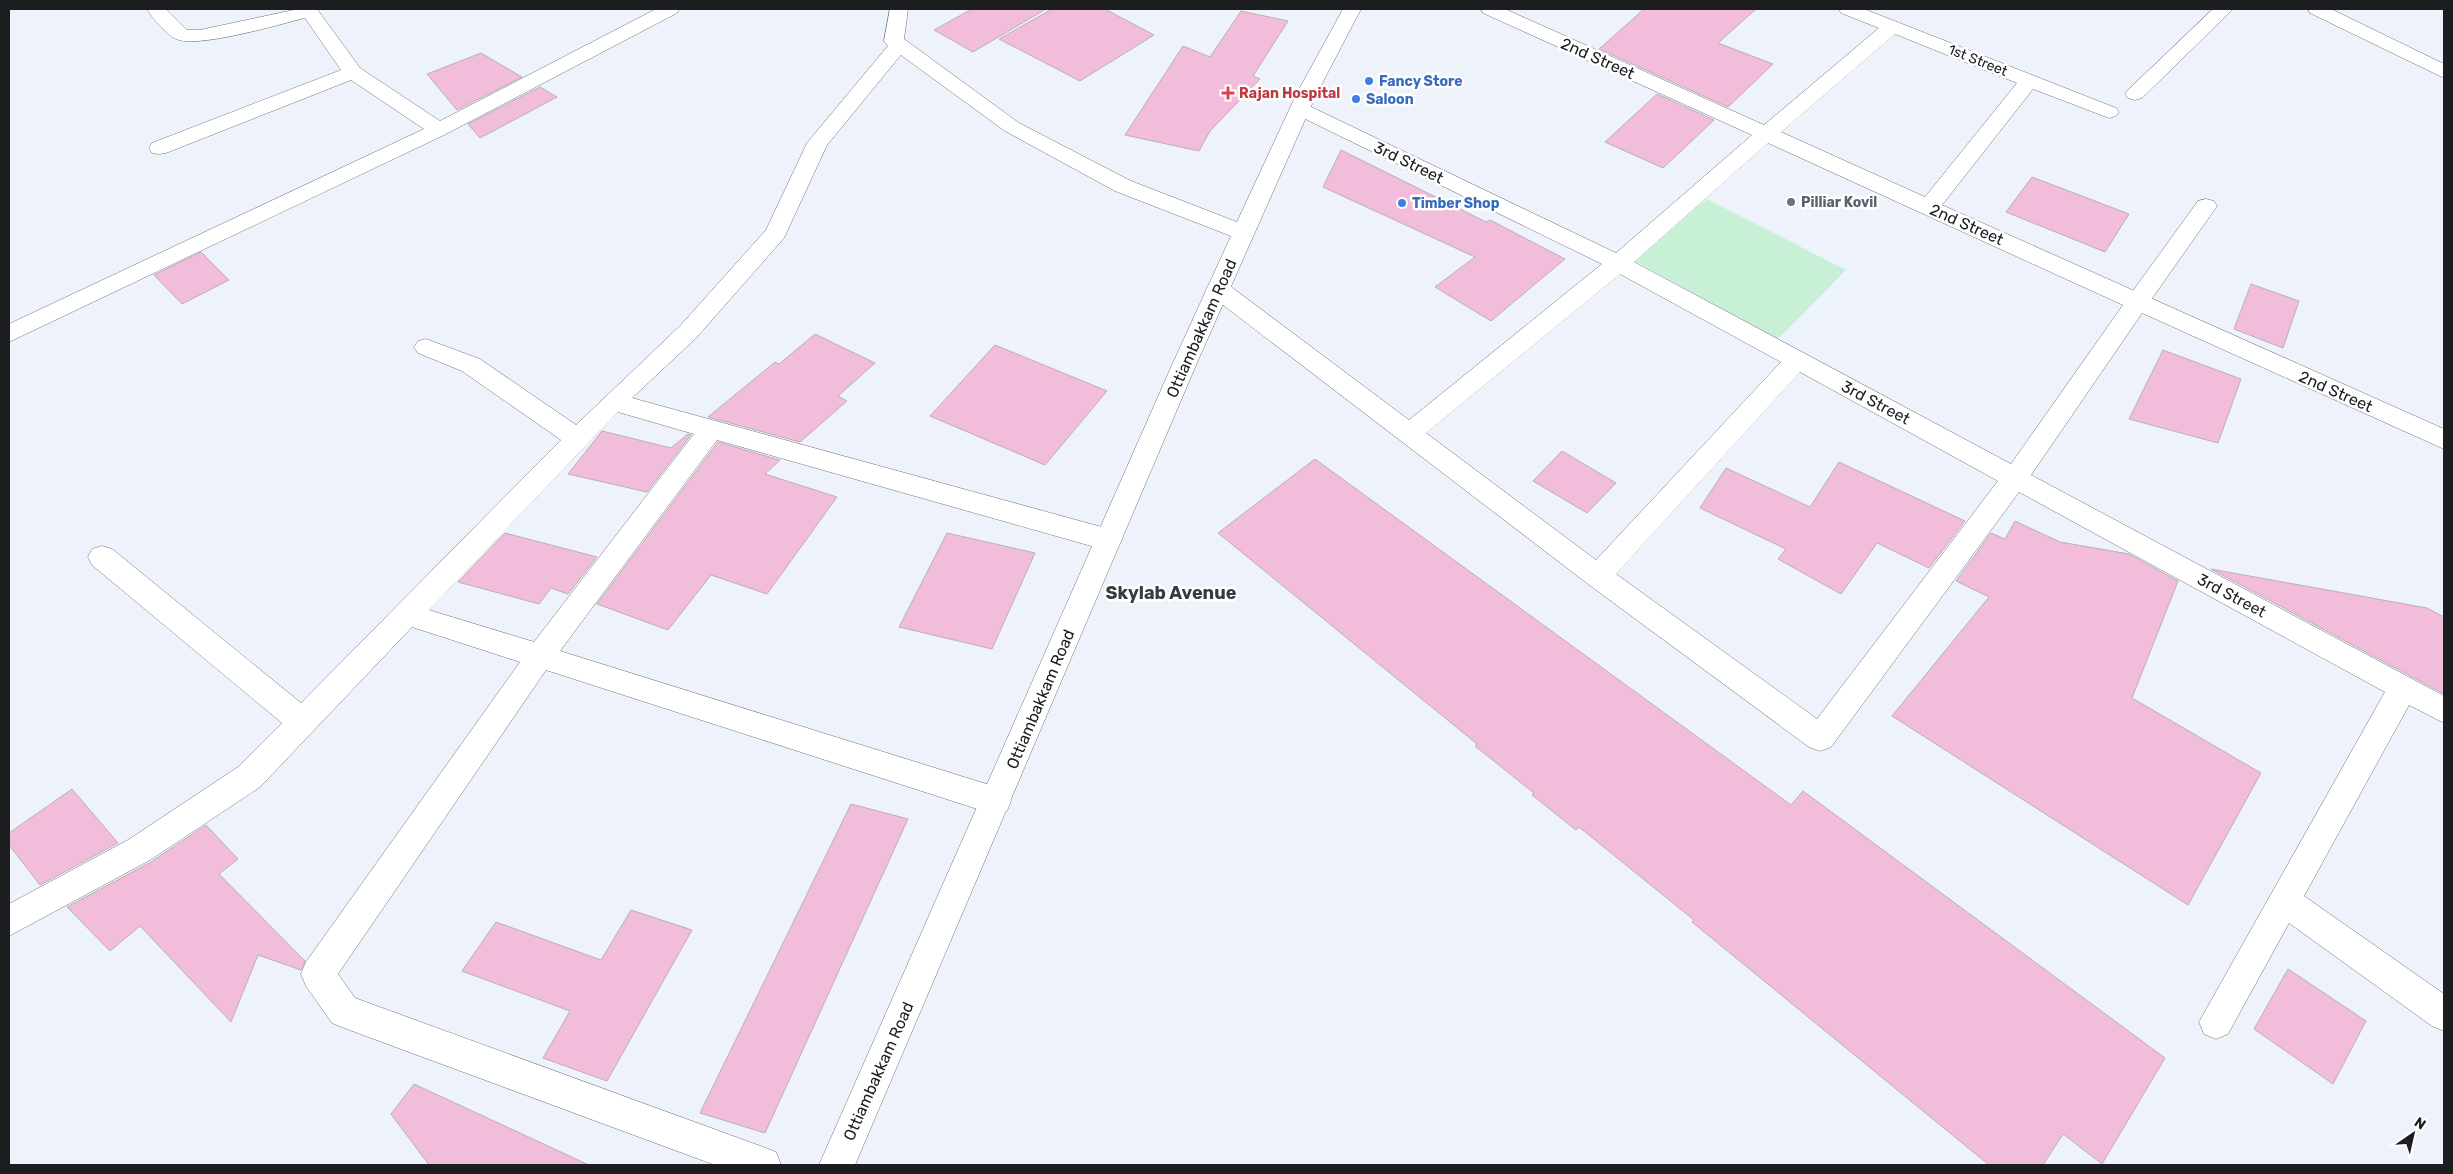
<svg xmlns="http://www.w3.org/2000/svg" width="2453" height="1174" font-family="Rubik,sans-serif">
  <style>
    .green { fill: #c8f0d7 }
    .building { fill: #f2bcdb; stroke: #bab0b5 }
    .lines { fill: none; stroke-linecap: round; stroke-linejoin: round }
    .service-casing { stroke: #71747d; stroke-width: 1 }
    .minor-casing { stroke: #71747d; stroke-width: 1 }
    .tertiary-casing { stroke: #71747d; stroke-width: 1 }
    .service { fill: #fff; fill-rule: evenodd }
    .minor { fill: #fff; fill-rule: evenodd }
    .tertiary { fill: #fff; fill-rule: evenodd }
    .shop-dot { fill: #3f7fe0; stroke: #fff; stroke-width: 2 }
    .health-dot { fill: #e0444e; stroke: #fff; stroke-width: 2 }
    .worship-dot { fill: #6b7280; stroke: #fff; stroke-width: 2 }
    .labels { text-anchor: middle; stroke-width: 5; stroke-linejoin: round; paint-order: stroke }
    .far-street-label { font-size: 14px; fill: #1c1d21; stroke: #fff }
    .far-shop-label { font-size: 14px; font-weight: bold; fill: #366cbe; stroke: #fff; text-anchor: start }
    .far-health-label { font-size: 14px; font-weight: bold; fill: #be3a42; stroke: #fff; text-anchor: start }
    .far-worship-label { font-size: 14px; font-weight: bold; fill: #5b616d; stroke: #fff; text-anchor: start }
    .street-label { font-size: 16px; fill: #1c1d21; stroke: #fff }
    .neighbourhood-label { font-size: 18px; font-weight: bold; fill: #383b42; stroke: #fff }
  </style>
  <rect width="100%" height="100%" fill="#eef2fb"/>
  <path class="green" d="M1707,199L1846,270L1778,339L1626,256Z"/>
  <path class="building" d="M972,9H1046L973,52L934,30Z
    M1052,9H1105L1154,35L1080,81L999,39Z
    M1644,9H1756L1718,43L1773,64L1728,107L1599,49Z
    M1241,11L1288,21L1253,76L1260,79L1210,131L1199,151L1125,135L1183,46L1210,57Z
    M481,53L522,77L457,110L427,74Z
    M540,87L557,97L480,138L468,124Z
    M1657,94L1714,120L1663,168L1605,142Z
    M1341,150L1486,222L1490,220L1565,259L1491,321L1435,287L1475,257L1323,187Z
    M2032,177L2129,214L2105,252L2006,212Z
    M201,252L229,280L182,304L154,275Z
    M2251,284L2299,301L2283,348L2234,329Z
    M815,334L875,363L838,396L847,401L800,442L708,417L775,362L779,364Z
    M995,345L1107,391L1045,465L930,416Z
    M2163,350L2241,379L2218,443L2129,419Z
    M602,431L671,448L688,434L691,435L647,492L568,474Z
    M718,442L780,460L765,474L837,497L767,594L711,575L668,630L597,604Z
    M1562,451L1616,483L1587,513L1533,481Z
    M1315,459L1791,805L1803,791L2165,1058L2102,1164L2063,1134L2043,1165H1989L1692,922L1694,920L1579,827L1576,830L1532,795L1534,793L1475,746L1477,744L1218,533Z
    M1839,462L1965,521L1929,568L1877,543L1841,594L1778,559L1786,549L1700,508L1726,468L1810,507Z
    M2015,521L2060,542L2129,554L2178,581L2132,698L2261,773L2188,905L1892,716L1989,597L1956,581L1991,533L2005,539Z
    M505,533L597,557L568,594L551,588L539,604L458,582Z
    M947,533L1035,553L992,649L899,627Z
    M2211,569L2427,608L2444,617V694Z
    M72,789L118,843L40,885L9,845V833Z
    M851,804L908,819L765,1133L700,1113Z
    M206,825L238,859L219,874L305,961L301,970L258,955L231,1022L140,926L110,951L67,907L151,862Z
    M631,910L692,930L607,1081L543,1058L570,1011L462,971L496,922L601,960Z
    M2288,969L2366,1021L2333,1084L2254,1029Z
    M414,1084L589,1165H429L391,1114Z"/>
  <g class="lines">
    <defs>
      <path id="service" d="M2206,199L2214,201L2217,206L2146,307L2138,309L2130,307L2126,301L2130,295L2198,201Z"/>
      <path id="minor" d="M147,9H166L187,30H200L298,9H317L360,68L440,121L656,9H679L677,13L446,134L9,342V324L424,129L351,80L166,153L159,154L152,153L149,148L152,143L341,70L305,18C281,24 196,49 176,39C167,35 152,18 147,9Z
        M1481,9H1505L1764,125L1879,28L1841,13L1839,9H1864L2116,108L2119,112L2116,116L2109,118L2033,89L1942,205L2444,429V449L2142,313L2031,475L2444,696V723L2409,705L2304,896L2444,994V1031L2432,1026L2289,923L2228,1034L2216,1039L2204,1034L2199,1022L2385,692L2019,492L1831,747L1820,751L1809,747L1588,584L1210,295L1206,289L1210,283L1218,281L1226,283L1409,420L1602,264L1293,113L1290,109L1293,105L1300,103L1307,105L1616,253L1752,135L1483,13ZM1895,34L2017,83L1925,197L1781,132ZM1768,143L2123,305L2011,464L1634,262ZM1620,274L1781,362L1596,560L1426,433ZM1800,372L1998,481L1817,719L1616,574Z
        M2213,9H2233L2142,98L2135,100L2128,98L2125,94L2128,90Z
        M2308,9H2331L2444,64V78L2310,13Z
        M899,39L906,41L909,45L827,145L784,238L696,338L632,398L1109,529L1118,533L1122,540L1118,547L1109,551L717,440L560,651L996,787L1007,791L1011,801L1007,811L996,815L546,670L338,974L355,998L763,1147L776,1152L781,1165H715L344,1028L332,1023L306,986L301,974L306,962L520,662L412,627L260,787L150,860L9,936V904L128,840L238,767L282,723L92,565L88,557L92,549L102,546L112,549L301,703L561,440L462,371L418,353L414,347L418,341L426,339L480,359L576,425L680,326L766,230L807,143L892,41ZM618,412L694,434L534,642L429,610Z"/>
      <path id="tertiary" d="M890,9H908L904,39L1019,123L1131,181L1237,222L1296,95L1343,9H1361L1316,95L1196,365L855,1165H819L1172,365L1231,236L1115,191L1005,131L887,45L884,41Z"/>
    </defs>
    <use href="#service" class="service-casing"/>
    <use href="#minor" class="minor-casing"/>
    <use href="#tertiary" class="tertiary-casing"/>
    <use href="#service" class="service"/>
    <use href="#minor" class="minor"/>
    <use href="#tertiary" class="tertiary"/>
  </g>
  <g class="shop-dot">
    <circle cx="1369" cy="81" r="5"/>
    <circle cx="1356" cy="99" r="5"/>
    <circle cx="1402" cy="203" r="5"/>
  </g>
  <path class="health-dot" d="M1225.5 85.5h5v5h5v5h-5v5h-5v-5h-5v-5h5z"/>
  <circle class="worship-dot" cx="1791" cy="202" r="5"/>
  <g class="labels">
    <g class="far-street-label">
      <text transform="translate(1978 60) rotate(22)" y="5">1st Street</text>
    </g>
    <g class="far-shop-label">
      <text x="1379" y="86">Fancy Store</text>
      <text x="1366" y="104">Saloon</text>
      <text x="1412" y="208">Timber Shop</text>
    </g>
    <g class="far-health-label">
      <text x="1239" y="98">Rajan Hospital</text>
    </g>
    <g class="far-worship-label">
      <text x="1801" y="207">Pilliar Kovil</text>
    </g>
    <g class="street-label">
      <text transform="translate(1598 58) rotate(24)" y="6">2nd Street</text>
      <text transform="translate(1409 162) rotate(26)" y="6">3rd Street</text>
      <text transform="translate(1967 224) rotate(24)" y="6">2nd Street</text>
      <text transform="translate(1201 328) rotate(-66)" y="6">Ottiambakkam Road</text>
      <text transform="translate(2336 391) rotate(24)" y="6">2nd Street</text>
      <text transform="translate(1876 402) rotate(28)" y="6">3rd Street</text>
      <text transform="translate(2232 595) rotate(28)" y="6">3rd Street</text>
      <text transform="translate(1040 699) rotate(-67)" y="6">Ottiambakkam Road</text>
      <text transform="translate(878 1071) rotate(-66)" y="6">Ottiambakkam Road</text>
    </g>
    <g class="neighbourhood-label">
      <text x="1171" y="599">Skylab Avenue</text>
    </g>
  </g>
  <rect width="2453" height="1174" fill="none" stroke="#1c1d21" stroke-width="20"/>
  <g transform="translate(2413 1134) rotate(34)" stroke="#ffffff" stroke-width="4" paint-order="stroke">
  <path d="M0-4L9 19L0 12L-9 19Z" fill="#1c1d21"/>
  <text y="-8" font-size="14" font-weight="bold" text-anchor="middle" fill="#1c1d21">N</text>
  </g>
</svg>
